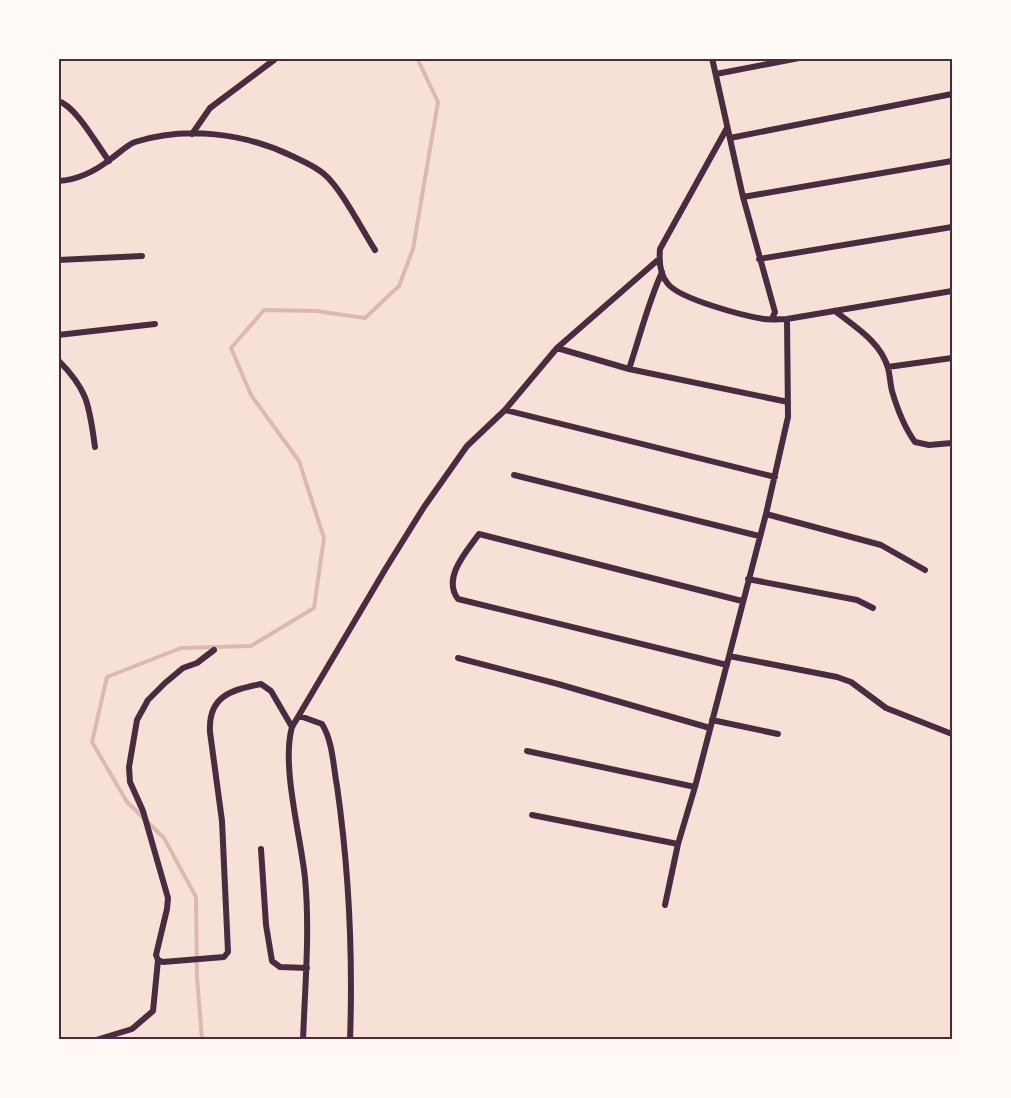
<svg xmlns="http://www.w3.org/2000/svg" width="1011" height="1098" font-family="Bitter,serif">
  <style>
    .lines { fill: none; stroke-linecap: round; stroke-linejoin: round }
    .stream { stroke: #dcb8b0; stroke-width: 4 }
    .minor { stroke: #4a2c40; stroke-width: 6 }
    .neatline { fill: none; stroke: #4a2c40; stroke-width: 2 }
  </style>
  <rect width="100%" height="100%" fill="#f7e1d7"/>
  <g class="lines">
    <path class="stream" d="M202,1040L197,977L196,897L164,838L127,802L92,742L107,677L181,648L251,646L314,608L324,538L299,461L251,395L231,348L264,310L316,311L365,318L399,286L413,249L438,102L417,58"/>
    <path class="minor" d="M712,58L743,197L775,312L772,319
      M716,74L799,58
      M58,101C76,106 97,145 109,161
      M727,128L660,249C659,260 660,275 668,284C680,299 744,316 764,319C771,320 780,319 787,319L952,291
      M192,134L210,108L274,60
      M730,138L952,94
      M58,181C78,180 97,170 112,158C119,153 127,145 135,142C186,126 244,133 292,156C303,161 315,166 324,174C341,188 362,230 375,250
      M743,197L952,161
      M759,259L952,227
      M58,260L142,256
      M835,311C854,326 881,342 888,368C890,375 890,383 892,391C897,408 904,427 915,442L929,445L952,443
      M58,335L155,324
      M557,348L629,369L788,402
      M58,360C89,391 89,406 95,447
      M888,367L952,358
      M629,369C640,336 648,303 662,272
      M505,410L775,477
      M514,475L759,536
      M766,514L881,545L925,570
      M748,579L857,600L873,608
      M214,650L197,663L183,668L165,683L148,700L137,720L129,767L130,782L143,811L168,898L167,909L156,955L158,960L163,962L224,957L228,952L222,821L210,732C208,696 231,690 261,684L271,691L292,727
      M729,656L837,677L851,682L886,708L952,734
      M458,658L558,684L710,728
      M727,665L458,599C442,578 466,552 479,534L742,601
      M300,716L322,724C333,742 333,765 337,786C349,870 353,955 350,1040
      M712,720L778,734
      M527,751L695,787
      M532,815L678,844
      M261,849L266,925L272,961L280,967L307,968
      M665,905L678,844L695,787L766,514L788,417L787,319
      M96,1040L132,1029L153,1011L158,960
      M303,1040C305,986 310,931 305,878C301,837 281,766 292,727L386,568L424,507L467,446L505,410L557,348L659,259"/>
  </g>
  <rect width="1011" height="1098" fill="none" stroke="#fffaf5" stroke-width="120"/>
  <rect x="60" y="60" width="891" height="978" class="neatline"/>
</svg>
